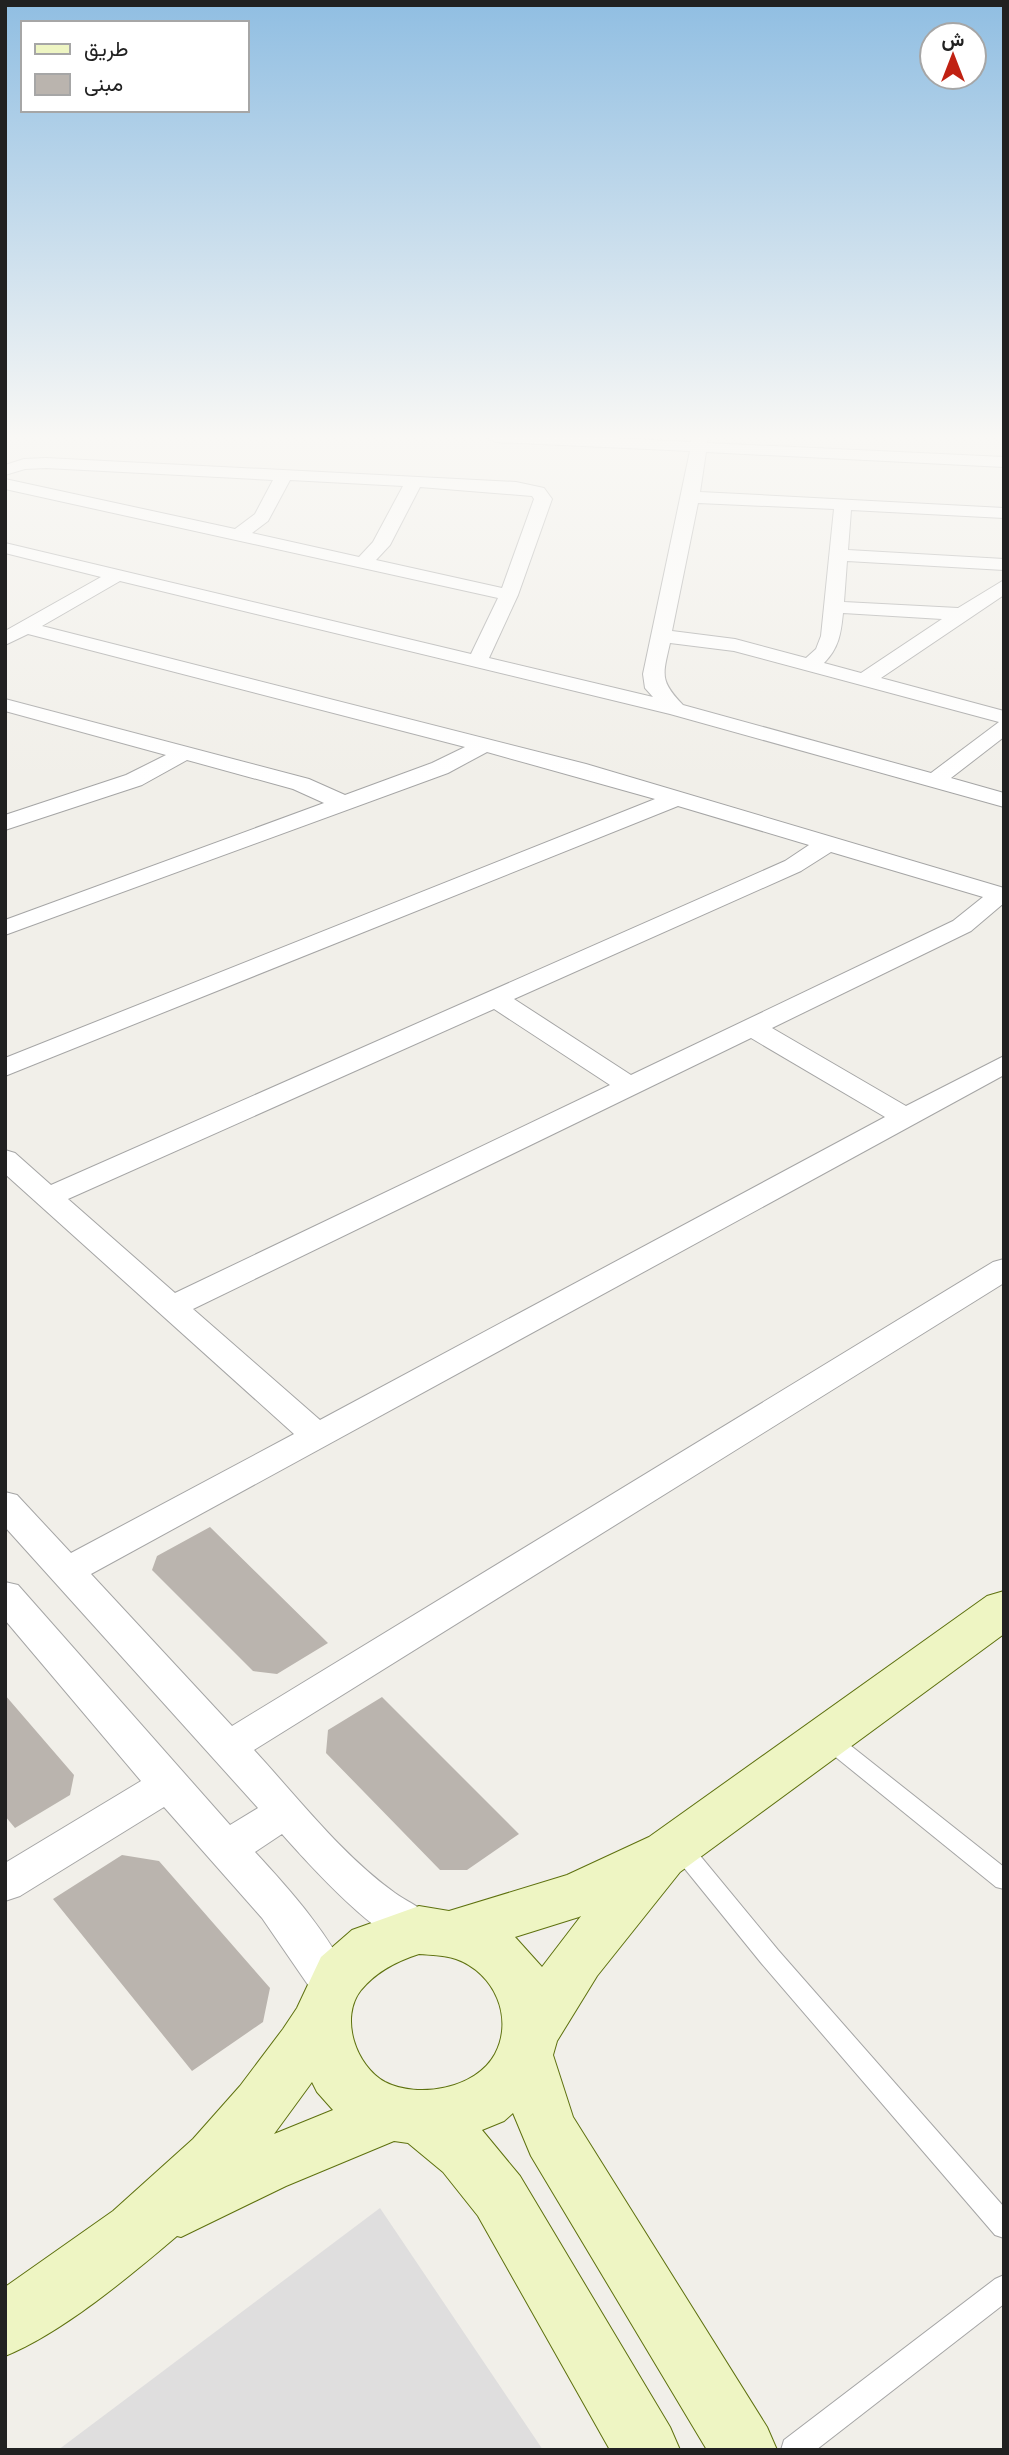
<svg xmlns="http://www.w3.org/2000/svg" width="1009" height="2455" font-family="'Noto Sans',Vazirmatn,sans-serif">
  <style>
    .residential { fill: #dfdede }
    .building { fill: #bab4ae }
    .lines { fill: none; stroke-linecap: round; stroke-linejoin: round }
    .lane-casing { stroke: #a5a5a5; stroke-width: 2 }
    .street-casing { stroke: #a5a5a5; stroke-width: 2 }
    .secondary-casing { stroke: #5e710f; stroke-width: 2 }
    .lane { fill: #fff; fill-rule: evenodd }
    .street { fill: #fff; fill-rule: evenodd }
    .secondary { fill: #eef5c3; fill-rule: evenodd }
  </style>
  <rect width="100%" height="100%" fill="#f1efe9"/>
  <path class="residential" d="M380,2208L543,2450H58Z"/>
  <path class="building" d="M210,1527L328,1643L277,1674L253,1671L152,1570L157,1556Z
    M5,1695L74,1775L70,1795L15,1828L5,1816Z
    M382,1697L519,1834L467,1870H440L326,1753L328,1730Z
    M122,1855L159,1861L270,1988L263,2022L192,2071L53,1899Z"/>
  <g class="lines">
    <defs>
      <path id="lane" d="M829,1732L836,1734L1004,1867V1889L996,1887L822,1746L819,1740L822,1734Z
        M680,1838L688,1841L778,1950L1004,2207V2238L995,2235L762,1964L672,1853L669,1847L672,1841Z
        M1004,2275V2304L816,2450H781L784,2440L995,2279Z"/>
      <path id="street" d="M487,437H594L691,442L692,437H708L707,443L1004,457V467L706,452L700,492L1004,508V518L851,510L848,550L1004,559V570L847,561L844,602L958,608L1004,580V595L881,678L1004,711V737L951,778L1004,793V807L670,714L120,581L42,626L586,764L1004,888V903L971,931L772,1028L906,1106L1004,1056V1075L91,1574L232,1726L993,1262L1004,1259V1283L254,1750C299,1799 342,1855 395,1893C412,1905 431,1911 440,1930L434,1943C430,1944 423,1948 418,1948C382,1946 306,1861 282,1834L255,1852C292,1892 330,1935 353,1985L347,1998L332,2004L317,1998L262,1918L164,1807L20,1896L5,1901V1863L141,1781L5,1620V1582L18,1585L230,1825L258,1808L5,1527V1492L17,1495L71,1553L294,1434L5,1174V1150L15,1153L51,1185L785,861L809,845L678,806L5,1076V1058L655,799L487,752L448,773L5,935V920L324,803L293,789L187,760L142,785L5,830V815L126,775L166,755L5,711V699L309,779L345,795L432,763L465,747L28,634L5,645V631L101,577L5,553V543L471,654L498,598L5,489V479L235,529L255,514L273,480L46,468L25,469L5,475V465L24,459L46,458L516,482L544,488L552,499L518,595L489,658L653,697L645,688L643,674L690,451L495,442ZM290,480L403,486L373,542L359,557L252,533L268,521ZM420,487L532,496L534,499L502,588L376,560L390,545ZM698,503L834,509L821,636L816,649L806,658L735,639L672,631ZM843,613L942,619L861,673L824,663C839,648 841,633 843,613ZM670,643L734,651L999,722L931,773L683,705C659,680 663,675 670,643ZM831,852L983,897L953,921L631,1075L514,999L801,871ZM494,1009L610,1085L175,1293L68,1199ZM751,1038L885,1117L320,1420L193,1309Z"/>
      <path id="secondary" d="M1004,1591V1634L680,1872L597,1976L557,2041L553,2055L573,2117L767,2427L777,2450H707L531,2156L513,2113L504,2121L482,2130L520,2176L670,2427L680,2450H610L478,2216L443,2172L408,2143L394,2141L286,2186L181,2237L177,2236C130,2276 62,2333 5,2356V2287L113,2211L193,2139L240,2086L283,2029L297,2008L321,1957L352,1930L419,1906L449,1911L567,1875L649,1837L987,1596ZM581,1916L542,1967L515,1937L579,1917ZM419,1954C431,1955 445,1955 456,1959C495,1973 514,2018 495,2054C476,2089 418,2099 385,2082C356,2066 339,2018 361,1990C377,1971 397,1961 419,1954ZM312,2082L317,2092L333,2110L274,2134Z"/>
    </defs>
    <use href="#lane" class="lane-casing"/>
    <use href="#street" class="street-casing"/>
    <use href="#secondary" class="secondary-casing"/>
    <use href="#lane" class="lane"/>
    <use href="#street" class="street"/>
    <use href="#secondary" class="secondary"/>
  </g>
  <linearGradient id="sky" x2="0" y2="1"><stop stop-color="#90bee2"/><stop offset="0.56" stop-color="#f9f8f5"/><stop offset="1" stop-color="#f9f8f5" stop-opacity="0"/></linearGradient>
  <rect width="1009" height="781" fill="url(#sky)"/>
  <rect width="1009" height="2455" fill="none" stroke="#212121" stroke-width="14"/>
  <rect x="21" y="21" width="228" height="91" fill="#ffffff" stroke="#a6a6a6" stroke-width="2"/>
  <rect x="35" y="44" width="35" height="10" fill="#eef5c3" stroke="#a6a6a6" stroke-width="2"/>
  <text x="84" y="56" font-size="21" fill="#212121">طريق</text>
  <rect x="35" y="74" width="35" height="21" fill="#bab4ae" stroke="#a6a6a6" stroke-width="2"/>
  <text x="84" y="91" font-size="21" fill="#212121">مبنى</text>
  <g transform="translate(953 56)"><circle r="33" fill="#ffffff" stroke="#a6a6a6" stroke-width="2"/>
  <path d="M0-5L12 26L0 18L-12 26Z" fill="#c02112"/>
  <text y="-10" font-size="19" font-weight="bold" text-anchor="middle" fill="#212121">ش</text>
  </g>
</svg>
